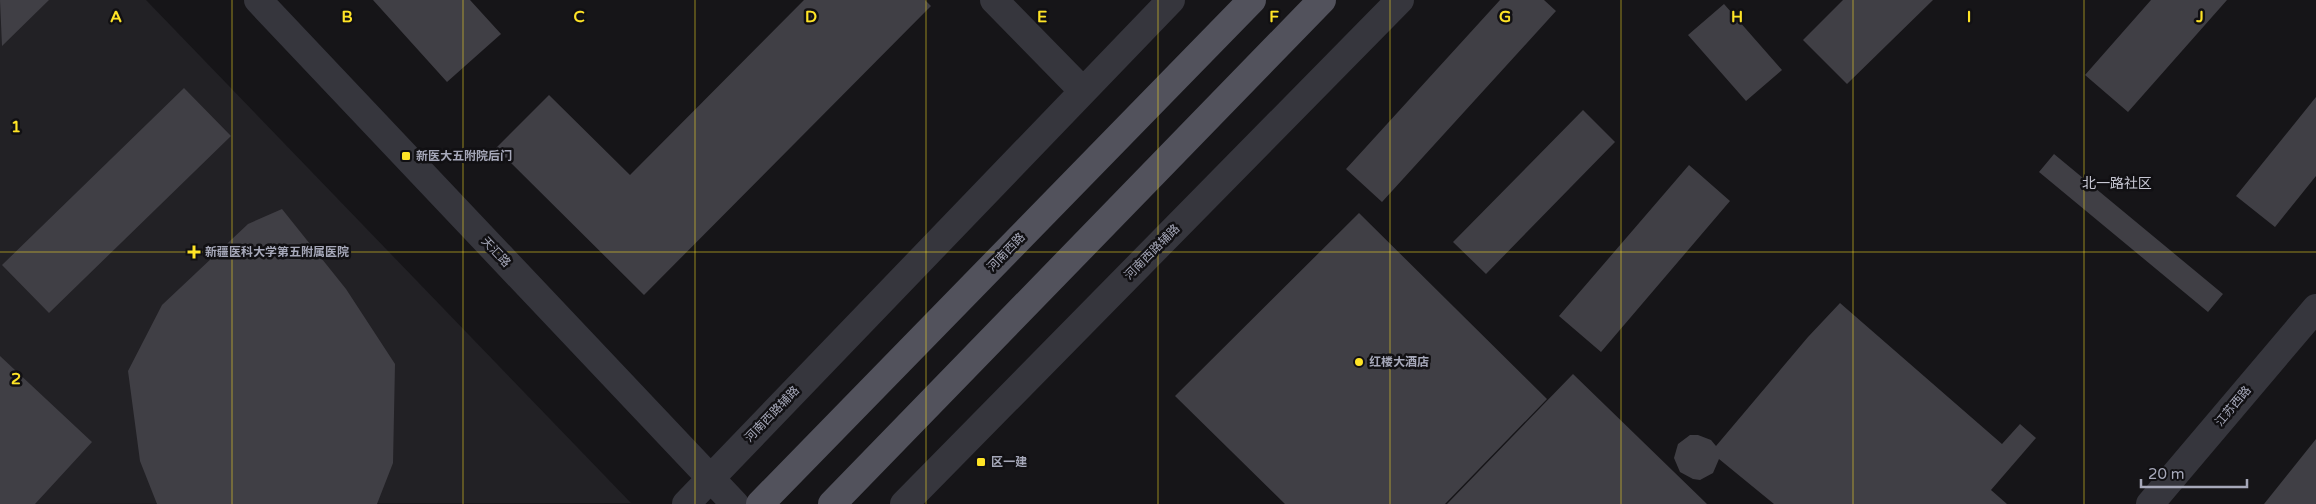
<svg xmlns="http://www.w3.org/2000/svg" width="2316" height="504" font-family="'Varela Round','Noto Sans SC',sans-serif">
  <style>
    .built { fill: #222125 }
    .building { fill: #403f45 }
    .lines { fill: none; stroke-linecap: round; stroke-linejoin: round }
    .minor { stroke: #36363d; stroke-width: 28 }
    .major { stroke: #52525c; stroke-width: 28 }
    .grid { fill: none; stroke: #ffe426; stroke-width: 1; stroke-opacity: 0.55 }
    .poi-dot { fill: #ffe426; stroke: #111013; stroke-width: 2 }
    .labels { text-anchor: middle; stroke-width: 5; stroke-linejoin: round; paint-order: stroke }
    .poi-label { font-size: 12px; font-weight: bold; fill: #a6a8b9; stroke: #111013; text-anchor: start }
    .street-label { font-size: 12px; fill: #a6a8b9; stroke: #111013 }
    .neighbourhood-label { font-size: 14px; fill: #c8c8d4; stroke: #111013 }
    .grid-label { font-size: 16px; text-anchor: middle; font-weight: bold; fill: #ffe426; stroke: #111013; stroke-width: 5; stroke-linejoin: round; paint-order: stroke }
  </style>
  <rect width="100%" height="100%" fill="#161518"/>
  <path class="built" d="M0,0H146L631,503L0,504Z"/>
  <path class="building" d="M0,0H49L2,46Z
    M373,0H470L501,34L447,82Z
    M804,0H925L931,6L644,295L496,148L549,95L630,175Z
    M1500,0H1544L1556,11L1382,202L1346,169Z
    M1843,0H1933L1847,84L1803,40Z
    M2151,0H2227L2128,112L2085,75Z
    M1724,4L1782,70L1746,101L1688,35Z
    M184,88L231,136L49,313L2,265Z
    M2316,97V176L2275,227L2236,196Z
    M1583,110L1615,142L1486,274L1453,242Z
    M2054,154L2223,294L2208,312L2039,172Z
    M1689,165L1730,201L1601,352L1559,316Z
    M282,209L346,289L395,364L393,463L377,504H157L140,461L128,371L162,305L248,224Z
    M1359,213L1547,399L1445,504H1285L1175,396Z
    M1840,303L2002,444L2020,424L2036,438L1991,490L2007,504H1774L1719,459L1713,473L1700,480L1693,479L1680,472L1674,458L1678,444L1690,435H1698L1711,440L1716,446L1808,337Z
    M0,356L92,442L35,504H0Z
    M1573,374L1707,504H1447Z
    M2316,439V504H2264Z"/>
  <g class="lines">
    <path class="minor" d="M258,0L735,504
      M994,0L1083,91
      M686,504L1171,0
      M904,504L1400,0
      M2150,504L2316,308"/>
    <path class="major" d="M760,504L1252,0
      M832,504L1322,0"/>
  </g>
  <path class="grid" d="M232,0V504M463,0V504M695,0V504M926,0V504M1158,0V504M1390,0V504M1621,0V504M1853,0V504M2084,0V504M0,252H2316"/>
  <g class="poi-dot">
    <rect x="401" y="151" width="10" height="10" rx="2.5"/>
    <path d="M191.5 244.5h5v5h5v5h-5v5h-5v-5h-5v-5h5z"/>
    <circle cx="1359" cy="362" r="5"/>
    <rect x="976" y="457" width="10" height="10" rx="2.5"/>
  </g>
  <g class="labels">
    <g class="poi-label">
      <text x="416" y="160">新医大五附院后门</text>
      <text x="205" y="256">新疆医科大学第五附属医院</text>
      <text x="1369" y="366">红楼大酒店</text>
      <text x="991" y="466">区一建</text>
    </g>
    <g class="street-label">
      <text transform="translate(496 252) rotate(47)" y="4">天汇路</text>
      <text transform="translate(1006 252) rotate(-46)" y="4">河南西路</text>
      <text transform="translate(1152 252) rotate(-45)" y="4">河南西路辅路</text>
      <text transform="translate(2233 406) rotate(-50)" y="4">江苏西路</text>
      <text transform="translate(772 414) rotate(-46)" y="4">河南西路辅路</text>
    </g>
    <g class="neighbourhood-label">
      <text x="2117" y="188">北一路社区</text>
    </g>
  </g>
  <g class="grid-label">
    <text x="116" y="22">A</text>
    <text x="347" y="22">B</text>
    <text x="579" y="22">C</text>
    <text x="811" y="22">D</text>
    <text x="1042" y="22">E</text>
    <text x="1274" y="22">F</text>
    <text x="1505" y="22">G</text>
    <text x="1737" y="22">H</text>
    <text x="1969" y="22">I</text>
    <text x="2200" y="22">J</text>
    <text x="16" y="132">1</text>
    <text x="16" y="384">2</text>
  </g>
  <path d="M2141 479v8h106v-8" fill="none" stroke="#a6a8b9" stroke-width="2.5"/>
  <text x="2148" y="479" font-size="15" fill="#a6a8b9" stroke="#111013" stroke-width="4" paint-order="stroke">20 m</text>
</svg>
